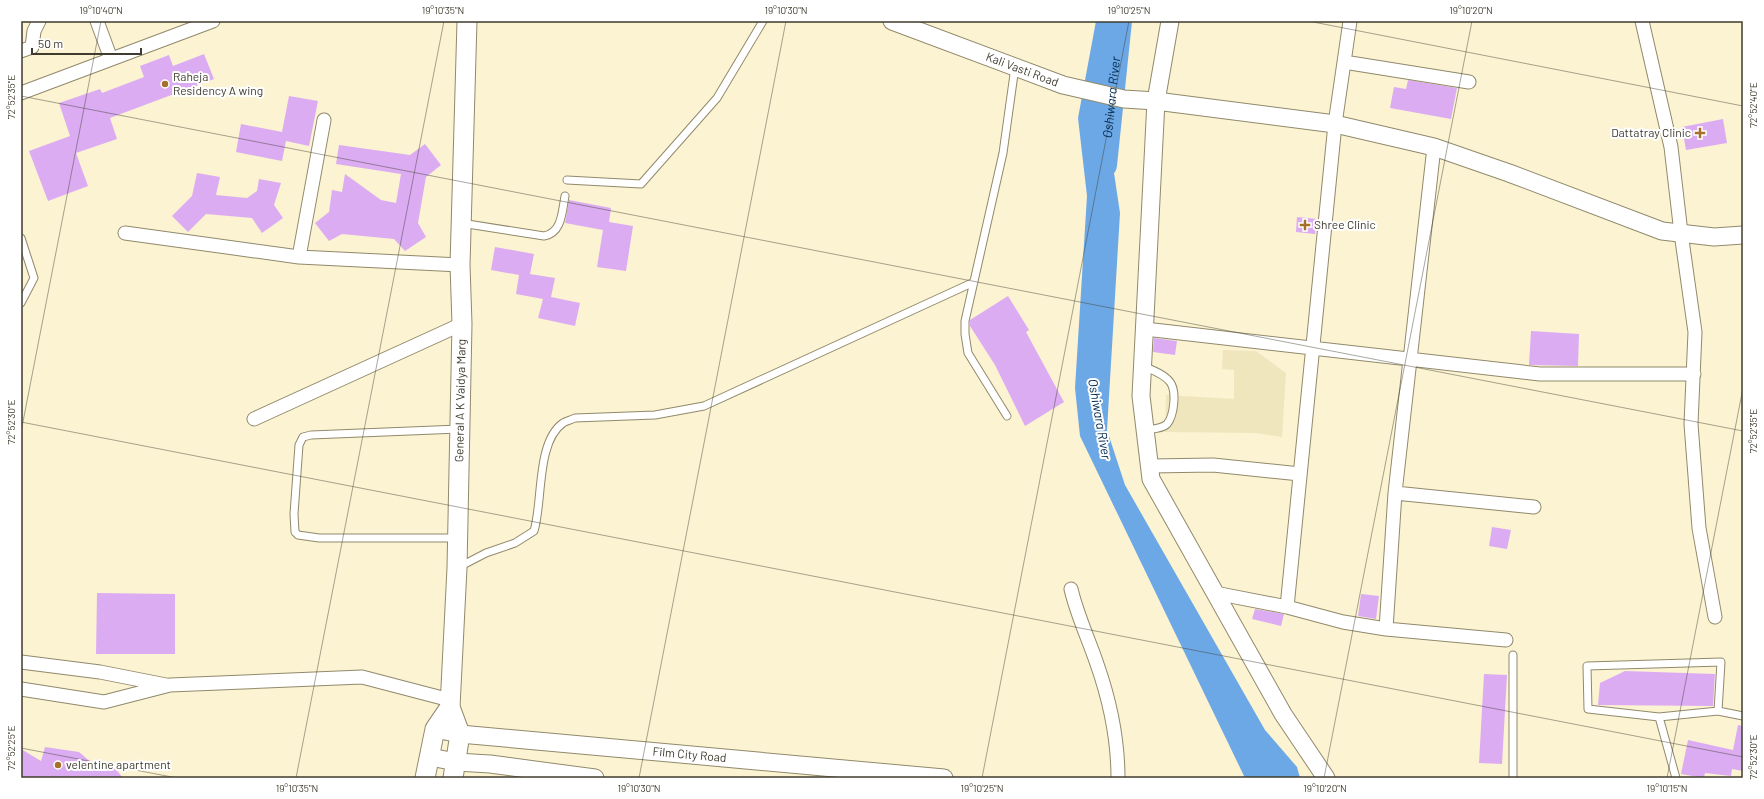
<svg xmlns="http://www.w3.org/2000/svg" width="1764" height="799" font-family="Barlow,sans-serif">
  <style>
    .built { fill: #f0e6be }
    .water { fill: #6da8e6 }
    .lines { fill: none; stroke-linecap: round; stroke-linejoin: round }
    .river { stroke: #6da8e6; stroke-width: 26 }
    .building { fill: #dcacf3 }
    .service-casing { stroke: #91896b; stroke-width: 9 }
    .minor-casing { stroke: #91896b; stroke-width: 15 }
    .tertiary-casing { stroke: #91896b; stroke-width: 19 }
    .secondary-casing { stroke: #91896b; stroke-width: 21 }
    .service { stroke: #fff; stroke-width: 7 }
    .minor { stroke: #fff; stroke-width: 13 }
    .tertiary { stroke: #fff; stroke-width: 17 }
    .secondary { stroke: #fff; stroke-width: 19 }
    .ticks { fill: none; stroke: #3f3b2e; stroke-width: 1; stroke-opacity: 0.45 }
    .poi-dot { fill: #a5702a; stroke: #fff; stroke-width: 1.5 }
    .labels { text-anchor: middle; stroke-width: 4; stroke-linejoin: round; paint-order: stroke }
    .street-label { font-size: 12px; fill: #3f3b2e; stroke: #fff }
    .poi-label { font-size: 12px; fill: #3f3b2e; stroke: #fff; text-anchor: start }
    .water-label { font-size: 13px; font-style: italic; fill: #002a51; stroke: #fff }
    .neatline { fill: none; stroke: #3f3b2e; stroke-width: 1.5 }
    .ticks-label { font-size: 10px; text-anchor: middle; fill: #3f3b2e }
  </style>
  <rect width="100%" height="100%" fill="#fbf3d2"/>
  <path class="built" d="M1223,350L1256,351L1286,373L1282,437L1255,433L1165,432L1166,395L1234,399V370L1222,369Z"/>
  <path class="water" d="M1096,21H1128L1107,126L1120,213L1107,430L1125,485L1265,730L1297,767L1300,778H1245L1080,436L1075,388L1087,196L1078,118Z"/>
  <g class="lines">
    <path class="river" id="s1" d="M1104,165L1119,21"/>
  </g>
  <path class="building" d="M204,54L214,79L110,118L117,139L76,153L88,186L48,201L29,151L70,136L59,103L100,89L102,93L144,77L140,66L169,55L173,66Z
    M1408,80L1457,88L1451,119L1390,108L1394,87L1406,89Z
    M289,96L318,101L309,146L286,141L282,161L236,152L241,124L282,132Z
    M1723,119L1727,143L1686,150L1682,127Z
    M425,144L441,165L426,177L418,223L426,237L405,251L394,239L342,234L329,241L315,223L329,212L332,190L342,192L345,174L381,200L396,203L401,174L336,164L339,145L410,155Z
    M197,173L220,177L216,195L247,198L257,191L259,179L281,183L274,205L283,218L262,233L252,218L206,214L188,232L172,216L192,196Z
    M569,200L611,208L609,222L633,226L626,271L597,267L603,230L565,223Z
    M1297,217L1317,219L1315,234L1296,232Z
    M495,247L534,254L530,274L555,278L551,297L580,303L575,326L538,318L543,299L516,294L519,275L491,270Z
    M1008,296L1029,330L1026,332L1064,402L1025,426L995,365L970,326V320Z
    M1531,331L1579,334L1578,366L1529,365Z
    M1154,338L1177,341L1175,355L1153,352Z
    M1492,527L1511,530L1507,549L1489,546Z
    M97,593L175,594V654H96Z
    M1361,594L1379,596L1376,619L1358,616Z
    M1255,609L1284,614L1281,626L1252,619Z
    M1625,671L1715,674L1713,706L1598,705L1600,683Z
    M1484,674L1507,675L1502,764L1479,763Z
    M1738,725L1743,726V771L1732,769L1731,776L1705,773L1704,778L1681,774L1688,740L1733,750Z
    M45,747L79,752L99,769L109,761L123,778H21V749L41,761Z"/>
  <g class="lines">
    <defs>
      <path id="service" d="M567,180L641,184L717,98L763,21
        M461,223L544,236C562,233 562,212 565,196
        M21,238L34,278L21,303
        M1143,366C1152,370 1164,374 1170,382C1177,391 1174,416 1167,424C1162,429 1152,429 1145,430
        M1007,416L968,353L965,334V321L1003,153L1015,67
        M458,538H319L298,535L295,532L294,514L299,445L303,437L311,435L459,429
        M459,567L486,553L515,543L534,531C543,502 536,442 563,423C566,421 571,420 575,418L655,415L704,406L974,282
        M1513,655V778
        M1659,717L1588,709L1587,666L1721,662L1718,711
        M1676,778L1659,717L1718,711L1743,716"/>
      <path id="minor" d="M97,21L111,59
        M1642,21L1671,147L1681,233L1695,332L1691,424L1699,528L1715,617
        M21,51L32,47L34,31L39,21
        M1344,62L1469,82
        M21,93L213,21
        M125,233L299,257L460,265
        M299,257L324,120
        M1145,329L1540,374H1694
        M254,419L462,324
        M1150,466L1213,465L1300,474
        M1395,493L1534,507
        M1071,589C1077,615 1089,640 1097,664C1110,701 1118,739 1118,778
        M1215,593L1287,607L1343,622L1386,629L1506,640
        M1287,607L1335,124L1350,21
        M1386,629L1395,493L1434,147
        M21,662L100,672L166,685
        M21,689L104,702L170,685L362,677L450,700"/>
      <g id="tertiary">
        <path id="s2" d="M892,21L1063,85L1124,99L1156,101L1335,124L1434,147L1509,173L1662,231L1714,237L1743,235"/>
        <path d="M1170,21L1156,101L1141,396L1151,479L1283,714L1326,778"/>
        <path id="s3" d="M435,729L460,734L944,778"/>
        <path d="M430,757L456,762L490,764L595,778"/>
      </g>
      <g id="secondary">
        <path d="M425,778L435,729L450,707"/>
        <path id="s4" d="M453,778L460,734L450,707L457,568L462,324L460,265L467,21"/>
      </g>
    </defs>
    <use href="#service" class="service-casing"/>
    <use href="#minor" class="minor-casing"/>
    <use href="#tertiary" class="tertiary-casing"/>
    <use href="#secondary" class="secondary-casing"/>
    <use href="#service" class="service"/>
    <use href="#minor" class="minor"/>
    <use href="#tertiary" class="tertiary"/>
    <use href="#secondary" class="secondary"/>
  </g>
  <path class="ticks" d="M1308,21L1743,106M21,96L1743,431M21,422L1743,757M21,432L101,21M21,748L177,778M296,778L444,21M639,778L786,21M982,778L1129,21M1324,778L1472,21M1667,778L1743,388"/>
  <g class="poi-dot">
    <circle cx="165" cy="84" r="4"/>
    <path d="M1698 127h4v4h4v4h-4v4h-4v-4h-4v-4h4z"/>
    <path d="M1303 219h4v4h4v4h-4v4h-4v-4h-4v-4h4z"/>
    <circle cx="58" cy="765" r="4"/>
  </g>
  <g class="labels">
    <g class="street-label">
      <text dy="4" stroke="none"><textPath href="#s2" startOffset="139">Kali Vasti Road</textPath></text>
      <text dy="4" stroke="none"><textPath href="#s4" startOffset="380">General A K Vaidya Marg</textPath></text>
      <text dy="4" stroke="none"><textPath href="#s3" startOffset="256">Film City Road</textPath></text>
    </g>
    <g class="poi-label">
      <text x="173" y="81">Raheja<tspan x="173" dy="14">Residency A wing</tspan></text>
      <text x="1691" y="137" text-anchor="end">Dattatray Clinic</text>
      <text x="1314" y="229">Shree Clinic</text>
      <text x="66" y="769">velentine apartment</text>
    </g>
    <g class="water-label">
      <text dy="5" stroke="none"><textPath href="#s1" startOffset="68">Oshiwara River</textPath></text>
      <text transform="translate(1100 419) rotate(80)" y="5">Oshiwara River</text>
    </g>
  </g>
  <rect width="1764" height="799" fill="none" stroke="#ffffff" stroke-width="44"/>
  <path d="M32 48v6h109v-6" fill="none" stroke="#3f3b2e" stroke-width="2"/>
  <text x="38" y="48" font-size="12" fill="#3f3b2e" stroke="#ffffff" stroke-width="3" paint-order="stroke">50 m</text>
  <rect x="22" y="22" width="1720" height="755" class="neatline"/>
  <g class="ticks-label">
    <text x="101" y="14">19°10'40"N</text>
    <text x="443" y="14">19°10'35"N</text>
    <text x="786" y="14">19°10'30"N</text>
    <text x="1129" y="14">19°10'25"N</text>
    <text x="1471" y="14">19°10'20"N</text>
    <text transform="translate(11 97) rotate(-90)" y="4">72°52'35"E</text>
    <text transform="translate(1753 105) rotate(-90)" y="4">72°52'40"E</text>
    <text transform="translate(11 422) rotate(-90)" y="4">72°52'30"E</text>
    <text transform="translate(1753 431) rotate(-90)" y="4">72°52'35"E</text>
    <text transform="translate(11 748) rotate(-90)" y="4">72°52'25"E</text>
    <text transform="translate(1753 757) rotate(-90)" y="4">72°52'30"E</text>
    <text x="297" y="792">19°10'35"N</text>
    <text x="639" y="792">19°10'30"N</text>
    <text x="982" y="792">19°10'25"N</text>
    <text x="1325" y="792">19°10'20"N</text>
    <text x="1667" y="792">19°10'15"N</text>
  </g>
</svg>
